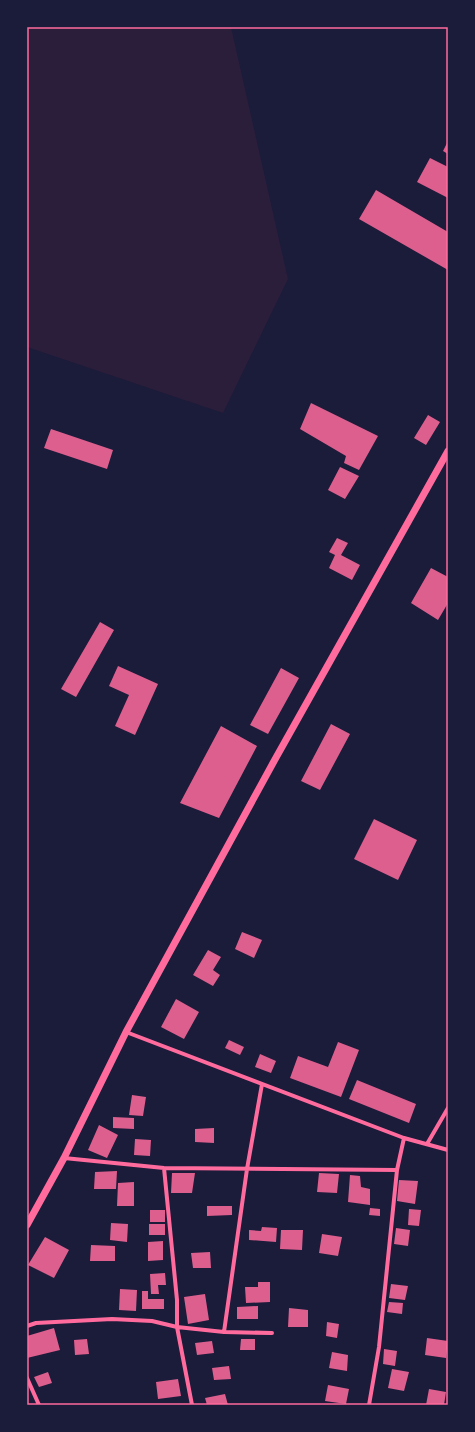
<svg xmlns="http://www.w3.org/2000/svg" width="475" height="1432" font-family="'Playfair Display',serif">
  <style>
    .green { fill: #2a1e3b }
    .building { fill: #dd5f8e }
    .lines { fill: none; stroke-linecap: round; stroke-linejoin: round }
    .minor { stroke: #ff6b9d; stroke-width: 4 }
    .tertiary { stroke: #ff6b9d; stroke-width: 7 }
    .neatline { fill: none; stroke: #ff6b9d; stroke-width: 1.5 }
  </style>
  <rect width="100%" height="100%" fill="#1b1b3a"/>
  <path class="green" d="M27,27H231L288,279L223,413L27,347Z"/>
  <path class="building" d="M448,141V154L443,151Z
    M430,158L448,167V198L417,182Z
    M376,190L448,232V270L359,219Z
    M311,403L378,436L359,470L344,463L346,456L300,429Z
    M428,415L440,422L426,445L414,438Z
    M51,429L113,450L107,469L44,448Z
    M340,467L359,476L345,499L328,490Z
    M337,538L348,543L341,555L360,565L352,580L329,568L335,555L329,552Z
    M431,568L448,577V603L438,620L411,603Z
    M100,622L114,630L76,697L61,689Z
    M118,666L158,684L135,735L115,726L129,695L109,686Z
    M281,668L299,678L268,734L250,725Z
    M331,724L350,734L320,790L301,781Z
    M221,726L257,746L219,818L180,803Z
    M374,819L417,840L398,880L354,859Z
    M242,932L262,940L254,958L235,949Z
    M208,950L221,957L213,970L220,975L213,986L193,975Z
    M176,999L199,1012L184,1039L161,1027Z
    M229,1040L244,1047L240,1055L225,1048Z
    M338,1042L359,1050L341,1097L290,1078L298,1056L328,1067Z
    M260,1054L276,1061L271,1073L255,1067Z
    M357,1080L416,1104L409,1123L349,1099Z
    M132,1095L146,1097L143,1116L129,1115Z
    M113,1117L134,1118V1129L113,1128Z
    M99,1125L118,1135L107,1158L88,1150Z
    M214,1128V1143L195,1142V1129Z
    M135,1139L151,1140L150,1156L134,1155Z
    M117,1171L116,1189H94L95,1172Z
    M172,1173H195L192,1193H171Z
    M319,1173L339,1174L337,1193L317,1192Z
    M350,1175L360,1176L361,1187L370,1189V1205L348,1202Z
    M399,1180L418,1181L415,1204L397,1201Z
    M134,1182V1206H117L118,1183Z
    M207,1206H232V1215L207,1216Z
    M370,1208L380,1209V1216L369,1215Z
    M409,1209L421,1210L419,1226L408,1225Z
    M150,1210H165V1222H150Z
    M111,1223L128,1224L127,1242L110,1240Z
    M149,1224H165V1235H149Z
    M262,1227L277,1228L276,1242L249,1240V1230L261,1231Z
    M396,1228L410,1230L408,1246L394,1244Z
    M281,1230H303L302,1250L280,1249Z
    M322,1234L342,1237L338,1256L319,1253Z
    M45,1237L69,1250L54,1278L28,1265Z
    M163,1241V1260L148,1261V1242Z
    M91,1245L115,1246V1261H90Z
    M210,1252L211,1268H193L191,1253Z
    M165,1273L166,1285H158L159,1294H151L150,1274Z
    M258,1282H270V1302L246,1303L245,1287H258Z
    M391,1284L408,1286L405,1300L389,1298Z
    M120,1289L137,1290L136,1311L119,1310Z
    M142,1291H148V1299H164V1309H142Z
    M205,1294L209,1320L188,1324L184,1297Z
    M389,1302L403,1303L402,1314L387,1312Z
    M258,1306V1319H237V1307Z
    M289,1308L308,1310V1327H288Z
    M327,1322L339,1324L337,1338L326,1336Z
    M54,1328L60,1350L27,1358V1336Z
    M427,1338L448,1341L446,1358L425,1355Z
    M87,1339L89,1354L75,1355L74,1340Z
    M241,1339H255V1350H240Z
    M212,1341L214,1353L197,1355L195,1343Z
    M384,1349L397,1351L395,1366L383,1364Z
    M332,1352L348,1355L347,1371L329,1368Z
    M229,1366L231,1379L214,1380L212,1368Z
    M392,1369L409,1372L404,1391L388,1388Z
    M48,1372L52,1383L39,1387L34,1377Z
    M178,1379L181,1396L158,1399L156,1382Z
    M328,1385L349,1389L346,1404L325,1401Z
    M429,1389L446,1392L444,1405H426Z
    M225,1394L228,1405H207L205,1398Z"/>
  <g class="lines">
    <path class="minor" d="M126,1032L404,1138L448,1150
      M427,1144L448,1108
      M64,1158L164,1168L397,1170
      M164,1168L177,1300V1327L192,1405
      M27,1326L36,1323L112,1319L152,1321L177,1327L224,1332L272,1333
      M224,1332L247,1169L262,1084
      M27,1378L39,1405
      M369,1405L379,1347L397,1170L404,1138"/>
    <path class="tertiary" d="M27,1225L64,1158L126,1032L273,763L448,451"/>
  </g>
  <rect width="475" height="1432" fill="none" stroke="#1b1b3a" stroke-width="56"/>
  <rect x="28" y="28" width="419" height="1376" class="neatline"/>
</svg>
